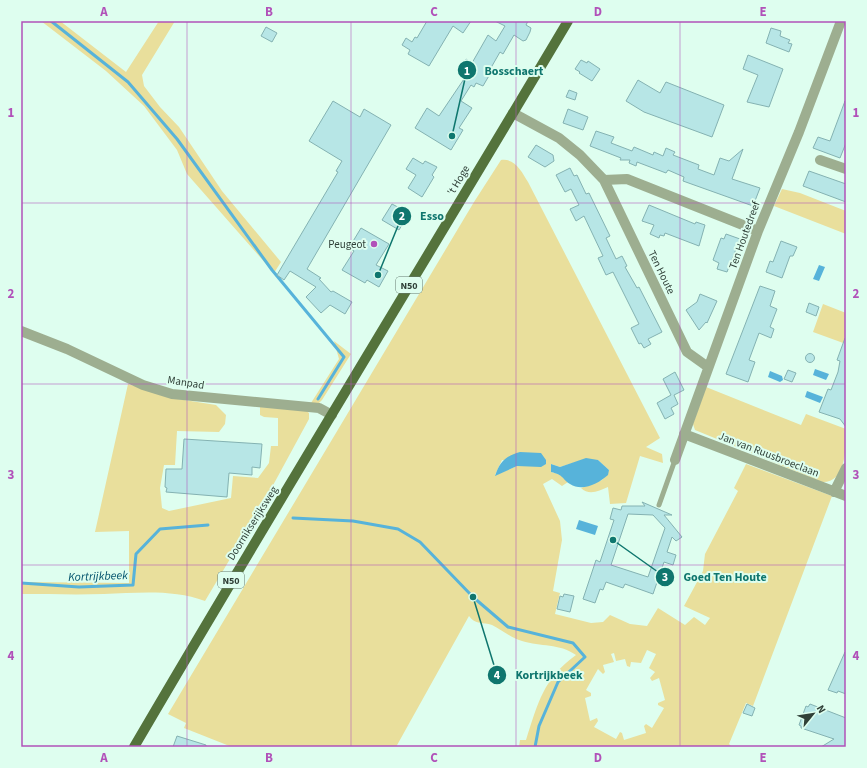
<svg xmlns="http://www.w3.org/2000/svg" width="867" height="768" font-family="'Source Sans 3',sans-serif">
  <style>
    .green { fill: #e9df9c; fill-rule: evenodd }
    .water { fill: #57b3da }
    .lines { fill: none; stroke-linecap: round; stroke-linejoin: round }
    .stream { stroke: #57b3da; stroke-width: 3 }
    .building { fill: #b7e6e6; stroke: #84b2b2; fill-rule: evenodd }
    .service { stroke: #9dae90; stroke-width: 5 }
    .minor { stroke: #9dae90; stroke-width: 10 }
    .primary { stroke: #54733c; stroke-width: 10 }
    .grid { fill: none; stroke: #b151b9; stroke-width: 1; stroke-opacity: 0.55 }
    .poi-dot { fill: #b151b9; stroke: #defeef; stroke-width: 1.5 }
    .labels { text-anchor: middle; stroke-width: 4; stroke-linejoin: round; paint-order: stroke }
    .shield { fill: #defeef; stroke: #64796f; stroke-width: 1 }
    .shield-label { font-size: 10px; font-weight: bold; fill: #304038 }
    .street-label { font-size: 11px; fill: #304038; stroke: #defeef }
    .poi-label { font-size: 11px; fill: #304038; stroke: #defeef; text-anchor: end }
    .water-label { font-size: 12px; font-style: italic; fill: #00526c; stroke: #defeef }
    .leader { fill: none; stroke: #0f766e; stroke-width: 1.5 }
    .callout-dot { fill: #0f766e; stroke: #defeef; stroke-width: 1.5 }
    .mark-label { font-size: 12px; text-anchor: middle; font-weight: bold; fill: #fff }
    .callout-label { font-size: 12px; text-anchor: middle; font-weight: bold; fill: #0f766e; stroke: #defeef; stroke-width: 4; stroke-linejoin: round; paint-order: stroke }
    .neatline { fill: none; stroke: #b151b9; stroke-width: 1.5 }
    .grid-label { font-size: 13px; text-anchor: middle; font-weight: bold; fill: #b151b9 }
  </style>
  <rect width="100%" height="100%" fill="#defeef"/>
  <path class="green" d="M41,21H60L126,72L159,21H175L142,75L144,86L160,107L179,127L222,191L281,262L274,273L187,174L177,150L144,106L106,71Z
    M501,160C515,158 522,172 528,182L660,438L646,447L662,454L663,463L640,456L626,503L610,504L608,487C599,491 589,496 581,488L602,480L609,470L598,460L576,462L560,467L551,464V472L563,475L568,482L562,486L552,479L543,484L560,521L562,540L553,591L560,593L555,614L591,623L603,622L610,615L630,624L647,626L658,608L685,625L694,617L705,625L710,618L684,606L703,571L705,554L738,491L734,488L746,464L832,496L753,706L746,703L729,744L732,747H519L520,740H526C538,703 543,679 576,655C559,643 541,647 522,641C511,638 502,630 492,625C483,622 475,625 469,616L396,747H232L184,728L186,723L168,714L474,202ZM502,460L546,464L517,466L495,475ZM647,650L656,654L649,668L655,672L650,678L652,681L659,678L665,700L658,703V705L664,708L652,728L646,724L644,726L646,733L624,740L622,733L620,732L616,739L594,727L598,721L597,718L590,721L585,698L591,696V693L586,690L598,669L603,674L605,672L603,665L614,662L611,654L614,653L616,661L625,659L627,666L630,667L631,662L641,663Z
    M782,189L800,193L846,211V234L774,206Z
    M823,304L846,313V344L813,332Z
    M334,341L351,354L322,400L318,404L311,403L339,359Z
    M128,384L178,399L216,405L226,415L225,424L219,432L177,431L175,465H164L160,488L162,508L169,511L231,498L233,476L258,478L269,463L271,446H278V418L264,417L260,415V407L306,410L309,413V419L265,500L205,601C173,589 137,593 104,594C76,595 49,594 21,594V582L129,583V531L95,532Z
    M706,387L801,425L806,414L846,429C846,445 847,483 822,482L695,430L693,424Z"/>
  <path class="water" d="M819,265L825,267L819,281L813,279Z
    M815,369L829,374L826,380L813,375Z
    M770,371L782,376L783,380L780,382L768,377Z
    M807,391L823,397L820,403L805,397Z
    M520,452L541,453L546,460V464L541,467L517,466L495,476C500,461 506,456 520,452Z
    M586,458L598,460L609,470L608,475C598,484 582,492 570,484C561,478 564,475 551,472V464L560,467Z
    M579,520L598,526L595,535L576,529Z"/>
  <g class="lines">
    <path class="stream" d="M51,21L128,82L177,139L272,270L344,357L318,399
      M293,518L353,521L398,529L420,542L473,597L508,627L573,643L585,657L558,682L539,726L535,747
      M21,583L79,587L133,585L136,554L160,529L208,525"/>
  </g>
  <path class="building" d="M427,21H471L463,33L453,26L429,66L408,54L410,50L402,45L406,38L412,42L415,37L417,38Z
    M495,21H528L526,25L531,28L530,32L526,40L523,41L514,35L503,54L500,52L488,73L490,74L483,86L476,83L474,87L471,85L461,101L472,108L459,128L463,130L451,150L415,128L427,108L439,116L466,76L459,72L466,59L472,63L488,35L496,41L505,26Z
    M266,27L277,33L272,42L261,36Z
    M771,28L781,31L780,36L790,40L788,43L792,44L789,52L766,43Z
    M748,55L783,69L769,107L747,102L758,75L743,69Z
    M581,60L587,63L588,61L600,69L592,81L579,73L580,72L575,69Z
    M638,80L660,93L666,82L724,105L712,137L644,112L626,101Z
    M569,90L577,93L575,100L566,97Z
    M333,101L360,117L364,109L391,125L307,269L321,278L319,279L331,292L333,291L352,302L345,314L330,305L321,313L306,297L316,287L290,271L284,280L277,275L338,172L336,171L342,161L309,141Z
    M845,101L846,143L840,158L813,148L818,137L830,141Z
    M568,109L588,117L583,130L563,123Z
    M596,131L614,137L611,143L632,151L634,147L653,155L654,152L663,156L666,148L675,152L673,155L699,165L698,169L714,175L720,158L729,161L743,149L732,179L760,188L753,206L683,181L684,177L668,170L666,173L637,162L636,166L629,163L630,160H620L621,158L590,146Z
    M536,145L553,155L554,161L545,167L528,157Z
    M413,158L423,164L425,161L437,167L432,175L434,177L422,197L408,188L416,175L406,169Z
    M570,168L574,176L577,175L586,194L589,193L610,236L606,238L616,259L622,256L627,266L625,267L637,288L639,287L662,332L648,339L651,344L644,348L641,343L639,344L631,328L639,324L613,272L606,275L598,258L603,256L584,216L576,221L570,209L579,205L571,189L565,192L556,175Z
    M809,171L846,184V202L803,186Z
    M392,204L409,213L399,230L382,220Z
    M649,205L695,224L696,222L705,225L699,246L665,233L664,236L660,235L659,238L650,234L654,225L642,221Z
    M361,228L389,244L376,265L388,271L379,287L367,280L365,283L342,270L354,251L349,248Z
    M726,234L740,239L727,272L717,269L719,263L713,260L721,238L724,239Z
    M781,241L797,247L793,256H790L782,278L766,272L770,261L773,262Z
    M760,286L775,291L770,306L777,309L770,327L774,329L771,338L759,333L749,360L755,362L748,382L726,374Z
    M700,294L717,301L707,323L706,322L699,330L686,310L697,302Z
    M809,303L819,307L816,316L806,312Z
    M845,338H846V427L840,419L819,412L828,389L831,390L838,372L840,361L837,360Z
    M805.5 358a4.5 4.5 0 1 1 9 0a4.5 4.5 0 1 1-9 0Z
    M788,370L796,373L792,382L784,379Z
    M675,372L684,390L674,395L678,404L671,408L674,414L665,419L657,403L671,395L663,379Z
    M184,439L262,444L260,468L252,467V475L229,473L227,497L166,492L167,488L165,487L166,469H182Z
    M642,502L672,515H664L682,537L676,541L672,537L667,552L676,555L673,565L664,562L653,594L625,584L623,588L606,582L603,590L600,589L595,603L583,599L596,560L600,562L614,520L610,519L613,508L621,510L622,506H645ZM628,514L653,515L665,528L648,577L611,565Z
    M564,594L574,596L570,612L557,609L560,596L563,597Z
    M845,652L846,694L838,691L837,693L828,690Z
    M747,704L755,708L752,716L743,713Z
    M810,704L846,718V747H821L834,739L801,728V726L799,725L806,706L808,707Z
    M177,736L206,745V747H173Z"/>
  <g class="lines">
    <path class="service" d="M659,505L675,460"/>
    <path class="minor" d="M513,113L559,138L580,155L604,180L687,352L708,367
      M820,160L846,169
      M604,180L627,179L758,231
      M21,331L67,349L143,385L172,394L319,408L332,415
      M684,434L846,496
      M675,460L758,231L799,132L841,21
      M834,492L846,468"/>
    <path class="primary" d="M134,747C276,504 424,263 568,21"/>
  </g>
  <path class="grid" d="M187,21V747M351,21V747M516,21V747M680,21V747M21,203H846M21,384H846M21,565H846"/>
  <circle class="poi-dot" cx="374" cy="244" r="4"/>
  <g class="labels">
    <g class="shield">
      <rect x="396" y="277" width="26" height="16" rx="3"/>
      <rect x="218" y="572" width="26" height="16" rx="3"/>
    </g>
    <g class="shield-label">
      <text x="409" y="289">N50</text>
      <text x="231" y="584">N50</text>
    </g>
    <g class="street-label">
      <text transform="translate(458 180) rotate(-59)" y="4">'t Hoge</text>
      <text transform="translate(744 235) rotate(-70)" y="4">Ten Houtedreef</text>
      <text transform="translate(662 272) rotate(64)" y="4">Ten Houte</text>
      <text transform="translate(186 382) rotate(9)" y="4">Manpad</text>
      <text transform="translate(769 454) rotate(21)" y="4">Jan van Ruusbroeclaan</text>
      <text transform="translate(252 523) rotate(-58)" y="4">Doornikserijksweg</text>
    </g>
    <g class="poi-label">
      <text x="366" y="248">Peugeot</text>
    </g>
    <g class="water-label">
      <text transform="translate(98 576) rotate(-2)" y="4">Kortrijkbeek</text>
    </g>
  </g>
  <path class="leader" d="M452 136L467 70M378 275L402 216M613 540L665 577M473 597L497 675"/>
  <g class="callout-dot">
    <circle cx="452" cy="136" r="4"/>
    <circle cx="378" cy="275" r="4"/>
    <circle cx="613" cy="540" r="4"/>
    <circle cx="473" cy="597" r="4"/>
    <circle cx="467" cy="70" r="10"/>
    <circle cx="402" cy="216" r="10"/>
    <circle cx="665" cy="577" r="10"/>
    <circle cx="497" cy="675" r="10"/>
  </g>
  <g class="mark-label">
    <text x="467" y="75">1</text>
    <text x="402" y="220">2</text>
    <text x="665" y="581">3</text>
    <text x="497" y="679">4</text>
  </g>
  <g class="callout-label">
    <text x="514" y="75">Bosschaert</text>
    <text x="432" y="220">Esso</text>
    <text x="725" y="581">Goed Ten Houte</text>
    <text x="549" y="679">Kortrijkbeek</text>
  </g>
  <rect width="867" height="768" fill="none" stroke="#defeef" stroke-width="44"/>
  <g transform="translate(813 714) rotate(60)" stroke="#defeef" stroke-width="3" paint-order="stroke">
  <path d="M0-3L7 15L0 10L-7 15Z" fill="#304038"/>
  <text y="-6" font-size="11" font-weight="bold" text-anchor="middle" fill="#304038">N</text>
  </g>
  <rect x="22" y="22" width="823" height="724" class="neatline"/>
  <g class="grid-label">
    <text x="104" y="16">A</text>
    <text x="269" y="16">B</text>
    <text x="434" y="16">C</text>
    <text x="598" y="16">D</text>
    <text x="763" y="16">E</text>
    <text x="11" y="117">1</text>
    <text x="856" y="117">1</text>
    <text x="11" y="298">2</text>
    <text x="856" y="298">2</text>
    <text x="11" y="479">3</text>
    <text x="856" y="479">3</text>
    <text x="11" y="660">4</text>
    <text x="856" y="660">4</text>
    <text x="104" y="762">A</text>
    <text x="269" y="762">B</text>
    <text x="434" y="762">C</text>
    <text x="598" y="762">D</text>
    <text x="763" y="762">E</text>
  </g>
</svg>
